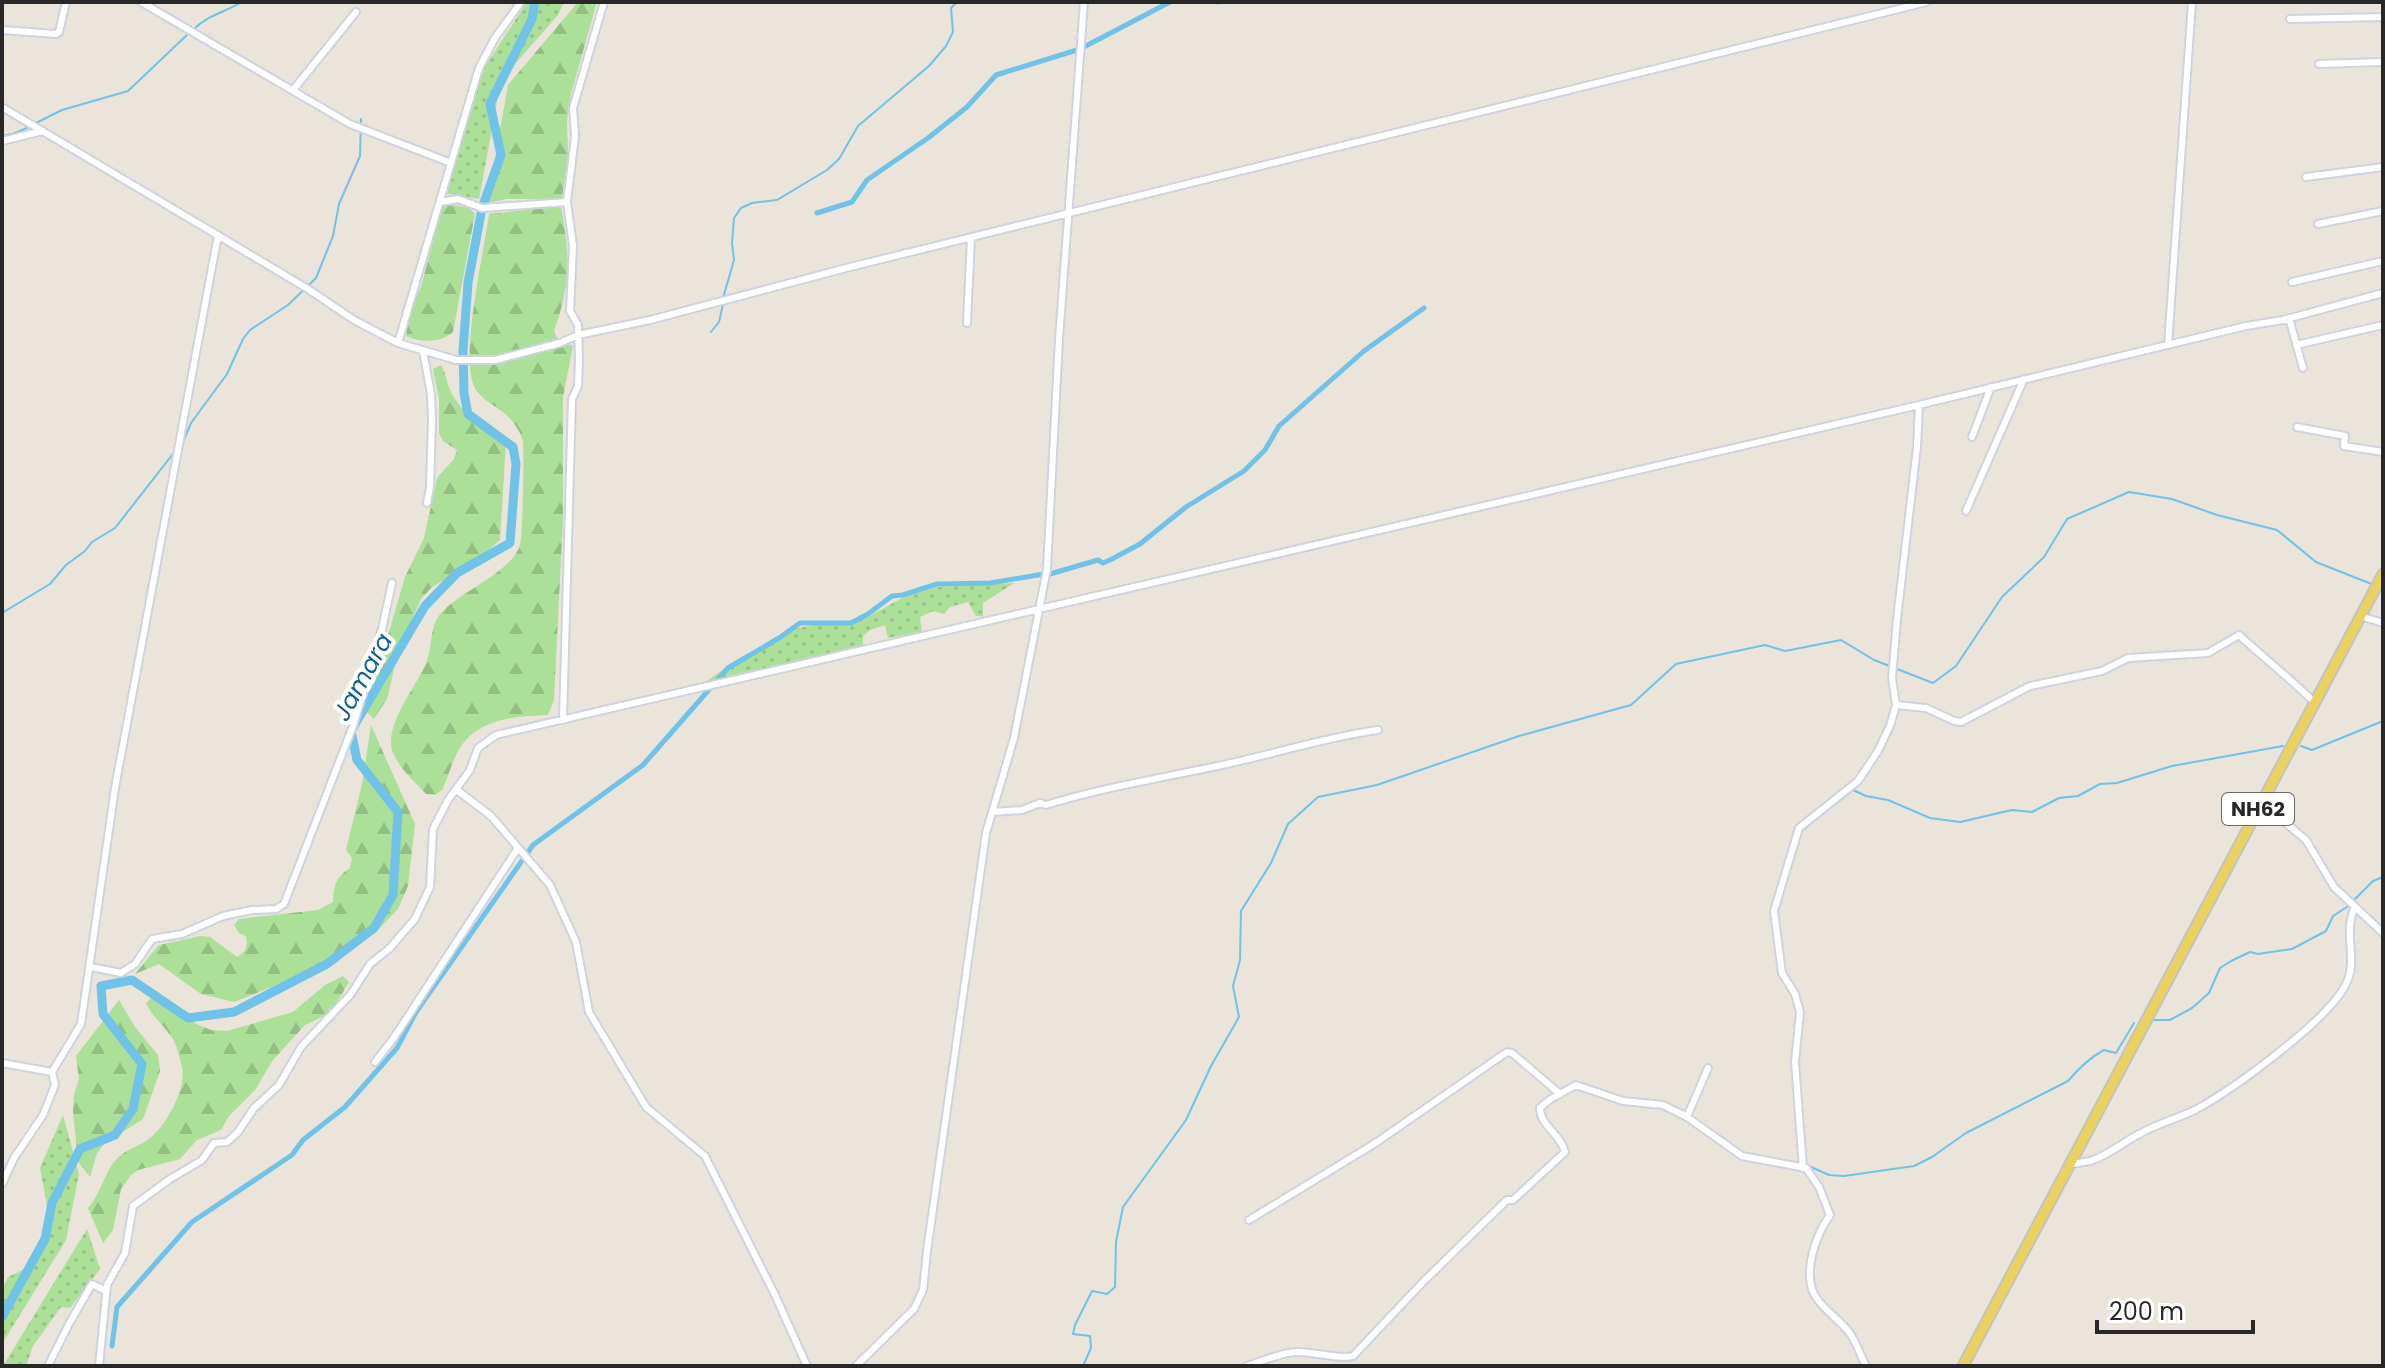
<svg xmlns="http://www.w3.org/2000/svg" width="2385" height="1368" font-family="Poppins,sans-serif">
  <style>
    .green { fill: url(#green-dots) }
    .forest { fill: url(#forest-firs) }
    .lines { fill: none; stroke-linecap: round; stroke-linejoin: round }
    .stream { stroke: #70c2e9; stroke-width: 2 }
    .canal { stroke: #70c2e9; stroke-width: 5 }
    .river { stroke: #70c2e9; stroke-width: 9 }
    .street-casing { stroke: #cfd2e1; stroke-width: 10 }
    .primary-casing { stroke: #c3c3c3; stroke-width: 13 }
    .street { stroke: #fff; stroke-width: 6 }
    .primary { stroke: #ebd25e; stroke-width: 9 }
    .labels { text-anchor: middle; stroke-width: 8; stroke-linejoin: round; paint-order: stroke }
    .shield { fill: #fff; stroke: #686868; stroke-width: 2 }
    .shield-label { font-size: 20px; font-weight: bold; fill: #282828 }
    .water-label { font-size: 24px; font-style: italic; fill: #125f92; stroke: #fff }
  </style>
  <defs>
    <pattern id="green-dots" width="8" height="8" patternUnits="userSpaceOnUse" patternTransform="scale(2)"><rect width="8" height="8" fill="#acdf98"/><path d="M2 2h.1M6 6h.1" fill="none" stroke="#94bf83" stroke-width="1.8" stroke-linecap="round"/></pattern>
    <pattern id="forest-firs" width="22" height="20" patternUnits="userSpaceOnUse" patternTransform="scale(2)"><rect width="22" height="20" fill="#acdf98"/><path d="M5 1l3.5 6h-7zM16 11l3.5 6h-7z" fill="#94bf83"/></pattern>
  </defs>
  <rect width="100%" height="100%" fill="#eae4da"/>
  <path class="green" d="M527,2H564L558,15L501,80L479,199L445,193L475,92L486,65Z
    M1014,583L983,603V616H976L968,602L950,607L944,614L933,611L920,617L922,632L888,638L885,625L870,630L863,636V647L704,683L741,657L762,649L796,628L866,618L902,598L937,587Z
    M63,1115L79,1174L66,1240L2,1344V1292L8,1277L31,1266L43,1242L49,1216L40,1168Z
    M87,1229L100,1269L70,1308L61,1307L33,1346L26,1366H3Z"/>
  <path class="forest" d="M578,2H597L571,94L567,120L568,155L562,199H506L487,203L508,85Z
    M455,205L469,208L475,214L453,332C441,343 420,343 406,336L409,312L421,287L442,206Z
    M561,206C570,255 571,284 554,331L558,339L573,346L563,397V519L554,700L548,715C519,716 484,718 464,742C454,754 449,776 442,790L435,795L426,794C416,783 402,771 395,757C379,730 416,688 426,663C433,647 429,625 442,612C461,591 512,572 520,545C523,536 524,454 523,442C522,435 516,426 512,421C501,406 479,402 473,383C461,351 484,252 489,214Z
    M441,365C446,373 446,381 450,390C461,413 485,430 506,442L500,540L475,562L432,587L421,599L399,649L387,699L374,719L366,711L405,577L424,538L437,478L454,459L457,450L443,441L439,433V400L433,369Z
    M371,725L415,824L408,886L398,909L374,934L314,970L234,1002L201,994L159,964L135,974L159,945L200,936L210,937L237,957C246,952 248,947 246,936L239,933L234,925L239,919L318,910L333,902C334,885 336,877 350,868L352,858L346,850L362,784Z
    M343,976L349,982L336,1004L322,1017L305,1025L273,1060L255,1090L229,1116L221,1130L197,1140L180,1159L138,1170L131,1175L121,1189L113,1230L103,1243L88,1208C102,1192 104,1173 115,1161C124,1150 135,1148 146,1141C165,1129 187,1089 182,1067C180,1058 177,1045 172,1038C164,1025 152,1017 146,1003L152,997L176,1007L196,1024L211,1030L227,1031L293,1012L325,985Z
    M119,1000L135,1027L158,1055L160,1071L143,1119L105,1143L97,1153L90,1177L78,1162L73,1112L74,1095L79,1079L76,1056Z"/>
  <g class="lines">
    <path class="stream" d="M194,29C208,15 225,12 242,2
      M36,123L62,110L128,91L189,33
      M2,136L13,134L31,126
      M723,298L734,260L732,243L734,218L741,208L752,203L777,200L827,170L839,159L858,126L929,66L946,46L953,32L951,8L957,2
      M711,332L719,322L723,304
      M183,442L191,423L227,374L243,339L250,330L288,305L316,278L333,236L339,204L360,156L361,119
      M2,613L50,584L66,565L85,551L92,542L115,528L176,450
      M2301,746L2312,750L2383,721
      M1800,832L1853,790L1866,796L1888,800L1930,818L1960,822L2012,810L2032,812L2059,798L2078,796L2100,784L2117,783L2172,766L2283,746
      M2354,900L2373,881L2383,877
      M2146,1029L2153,1020H2170L2192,1008L2209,993L2220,968L2231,961L2250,952L2258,954L2292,949L2326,931L2333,916L2350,905
      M1811,1167L1829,1175L1844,1176L1914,1166L1932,1157L1966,1133L2068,1081C2079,1068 2089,1058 2104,1050L2116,1053L2134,1023
      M1083,1366L1091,1348L1090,1336L1073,1334L1075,1325L1092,1291L1107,1294L1115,1287L1116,1242L1123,1207L1186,1120L1211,1066L1239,1017L1233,986L1240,960L1241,911L1271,863L1288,824L1318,797L1377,785L1519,736L1631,705L1676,664L1765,645L1785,651L1841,640L1874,660L1933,683L1956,666L2002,597L2044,557L2067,519L2129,492L2172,499L2217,515L2277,530L2316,562L2374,585"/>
    <path class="canal" d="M1218,2H1219
      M817,213L852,202L867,180L928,138L967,107L996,75L1080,49L1170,2
      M1050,574L1098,560L1103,563L1110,560L1140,544L1186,507L1244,471L1265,450L1279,426L1364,351L1424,308
      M112,1346L117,1307L192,1222L292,1155L303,1140L345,1107L397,1048L416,1012L533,845L643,765L728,668L779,638L800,623H851L868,614L892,596L903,595L937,584L990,583L1044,574"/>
    <path class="river" d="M2,1317L45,1239L52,1203L80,1149L115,1135L133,1109L142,1064L103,1014L101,986L132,980L188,1018L234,1012L327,964L374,928L393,895L398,812L357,760L351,731L425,606L457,573L510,543L516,464L513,447L468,414L464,393L463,350L468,283L482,208L501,155L490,104L532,19L535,2"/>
    <defs>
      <path id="street" d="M141,2L350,124L451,163
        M2290,19L2383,17
        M2,30L56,34L59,32L66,2
        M2319,64L2383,62
        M293,90L356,12
        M2,107L308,289L354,320L398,343L479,68L495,38L521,2
        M2,141L43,131
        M2306,177L2383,167
        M440,202L458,199L482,208L567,202
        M2318,224L2383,211
        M2292,282L2383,261
        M2289,318L2303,368
        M967,323L971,238
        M398,343L456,360H495L560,343L578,335L650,320L850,267L1927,2
        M2168,345L2192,2
        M2296,345L2383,325
        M423,351L431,394L432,420L430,487L427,503
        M2297,427L2345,436L2344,446L2383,452
        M1972,437L1991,387
        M1966,511L2024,379
        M2360,616L2383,623
        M1896,705L1926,708L1954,721L1961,722L2030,686L2102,671L2128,658L2208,653L2239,635C2265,659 2290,678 2315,703
        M563,720L572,399L578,386L579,360L578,325L570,311L573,246L567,202L575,136L573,108L604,2
        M457,790L491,816L550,885L576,942L589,1012L646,1107L705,1156L775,1295L807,1366
        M2260,805L2280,818L2306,840L2334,887L2383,933
        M992,812L1022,810L1040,803L1046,805C1098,789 1150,780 1203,769C1262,758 1319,738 1378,730
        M91,967L121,973L135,964L152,939L182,934L223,916L252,910L276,909L284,904L353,726L382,629L392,583
        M375,1062L393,1039L518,848
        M2,1063L52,1072L81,1024L115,788L218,235
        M1687,1117L1708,1068
        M2069,1165C2077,1162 2085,1163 2093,1160C2110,1154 2125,1141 2141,1133C2159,1123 2179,1118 2197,1109C2233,1089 2329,1020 2346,984C2359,959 2342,934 2355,907
        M1803,1168L1795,1062L1800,1012L1795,994L1782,973L1774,911L1799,828L1858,781L1878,751L1890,726L1896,705L1892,678L1897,619L1917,447L1919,405
        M2,1184L14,1158L43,1115L55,1085L52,1072
        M1249,1220L1374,1144L1507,1052L1512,1053L1560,1094
        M48,1366L69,1324L92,1284L106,1291
        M99,1366L107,1285L125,1253L133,1206L170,1179L202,1160L214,1143L227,1142L238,1132L254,1108L279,1085L301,1047L351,994L370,964L389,949L415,919L430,887L433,829L448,800L470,770L478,748L496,735L1919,405L2246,326L2283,320L2383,293
        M856,1366L914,1309L923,1290L927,1251L986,833L1014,738L1047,569L1059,339L1084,2
        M1247,1366C1262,1361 1280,1353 1296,1352C1312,1351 1340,1360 1353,1356L1423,1282L1507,1200H1513L1565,1152C1561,1134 1540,1126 1540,1108L1549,1100L1576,1085L1623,1101L1663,1105L1687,1117L1742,1156L1806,1168L1819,1187L1830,1215C1816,1235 1803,1270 1814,1294C1821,1308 1839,1319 1849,1332C1856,1341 1860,1355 1866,1366"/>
      <path id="primary" d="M1963,1366L2383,574"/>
    </defs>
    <use href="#street" class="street-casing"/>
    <use href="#primary" class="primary-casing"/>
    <use href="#street" class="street"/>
    <use href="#primary" class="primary"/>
  </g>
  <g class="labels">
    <rect class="shield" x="2222" y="793" width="72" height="32" rx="6"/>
    <g class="shield-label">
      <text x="2258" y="816">NH62</text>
    </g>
    <g class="water-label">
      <text transform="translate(363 677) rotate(-61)" y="8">Jamara</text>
    </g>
  </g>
  <rect width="2385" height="1368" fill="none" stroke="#282828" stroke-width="8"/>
  <path d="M2097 1320v12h156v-12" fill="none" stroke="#282828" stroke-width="4"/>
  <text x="2109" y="1320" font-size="24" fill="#282828" stroke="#ffffff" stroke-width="6" paint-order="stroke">200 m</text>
</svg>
